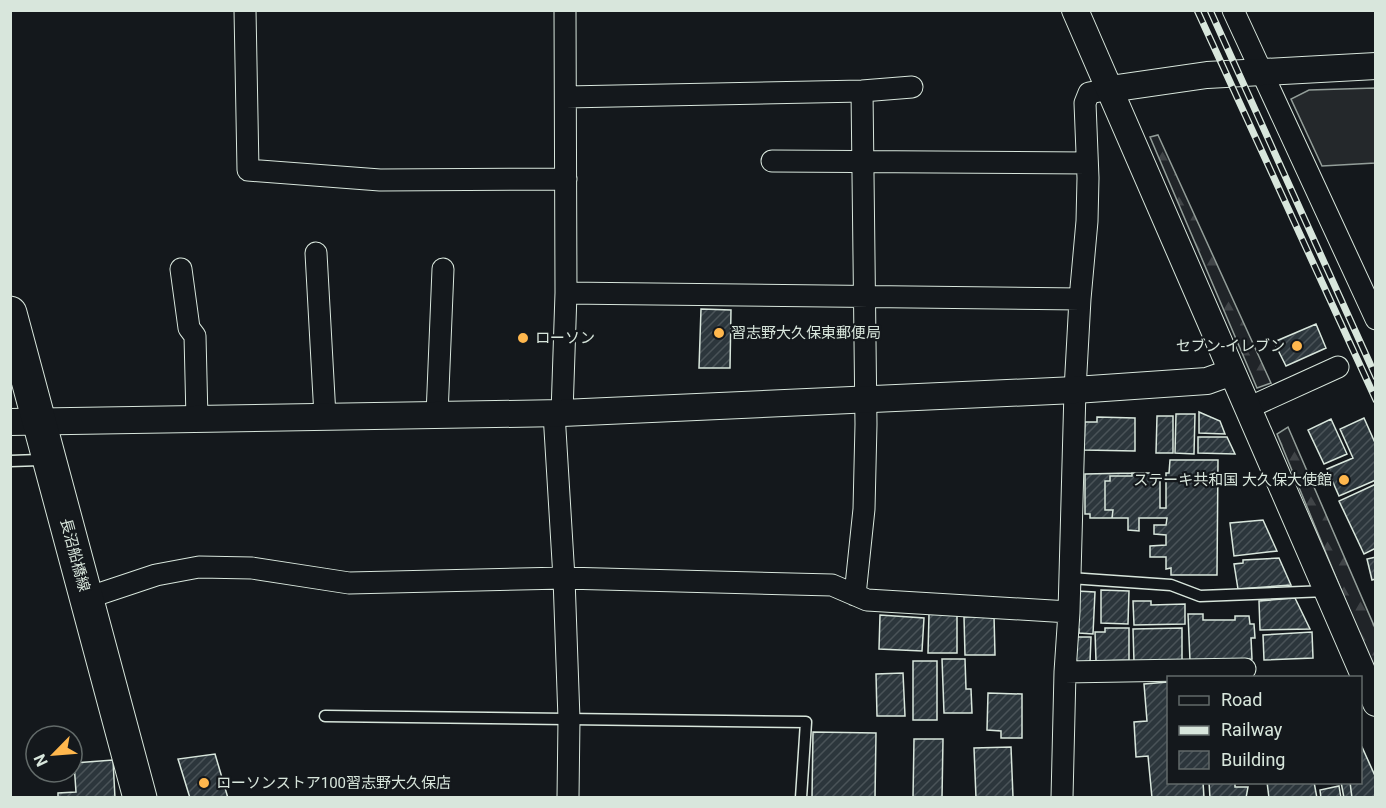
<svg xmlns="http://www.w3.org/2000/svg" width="1386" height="808" font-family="Roboto,'Noto Sans JP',sans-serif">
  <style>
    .forest { fill: url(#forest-firs); stroke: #939e99; stroke-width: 1.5 }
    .parking { fill: #24282b; stroke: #939e99; stroke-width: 1.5 }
    .building { fill: url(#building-hatch); stroke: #d8e6dc; stroke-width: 1.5 }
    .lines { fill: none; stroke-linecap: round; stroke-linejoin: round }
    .service-casing { stroke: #d8e6dc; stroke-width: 13 }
    .minor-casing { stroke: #d8e6dc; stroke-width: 23 }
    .tertiary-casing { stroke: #d8e6dc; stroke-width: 28 }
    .primary-casing { stroke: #d8e6dc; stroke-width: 35 }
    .service { stroke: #14181c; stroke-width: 10 }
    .minor { stroke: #14181c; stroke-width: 21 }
    .tertiary { stroke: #14181c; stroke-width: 26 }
    .primary { stroke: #14181c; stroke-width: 33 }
    .rail-casing { stroke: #d8e6dc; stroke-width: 7 }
    .rail { stroke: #14181c; stroke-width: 4.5; stroke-dasharray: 14; stroke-linecap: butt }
    .poi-dot { fill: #ffb74d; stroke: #14181c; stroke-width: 2 }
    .labels { text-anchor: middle; stroke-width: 4.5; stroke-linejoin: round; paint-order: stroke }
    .poi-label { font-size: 15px; fill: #d8e6dc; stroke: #14181c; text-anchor: start }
    .street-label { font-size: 15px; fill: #d8e6dc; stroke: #14181c }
  </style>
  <defs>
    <pattern id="forest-firs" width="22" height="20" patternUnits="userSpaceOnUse" patternTransform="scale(1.5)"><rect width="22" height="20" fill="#202428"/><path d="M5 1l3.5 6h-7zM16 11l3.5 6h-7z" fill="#404447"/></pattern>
    <pattern id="building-hatch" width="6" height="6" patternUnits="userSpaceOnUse" patternTransform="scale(1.5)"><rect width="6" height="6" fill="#2c363c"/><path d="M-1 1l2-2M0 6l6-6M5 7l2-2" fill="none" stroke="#4a5358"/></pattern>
  </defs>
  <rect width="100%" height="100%" fill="#14181c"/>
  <path class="forest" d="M1158,135L1271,383L1257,388L1150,137Z
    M1288,427L1375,628V672L1277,434Z"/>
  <path class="parking" d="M1375,88V163L1322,166L1291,99L1309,90Z"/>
  <path class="building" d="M701,309L731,310L730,368H699Z
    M1316,324L1326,348L1286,366L1274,342Z
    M1199,412L1220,421L1225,434L1199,433Z
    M1176,414H1195L1194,454L1175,453Z
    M1157,416H1173V453H1156Z
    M1097,417L1135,418V451L1084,450L1085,422H1097Z
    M1364,418L1376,445V480L1339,496L1327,469L1353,458L1340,429Z
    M1331,419L1347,454L1324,464L1308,430Z
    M1198,437H1227L1235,454L1198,453Z
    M1170,460H1218L1217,575H1171V568L1166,569V557H1150V546L1166,545V535L1154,534V525H1166L1167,518H1139V531L1128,530V518H1112L1113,510H1105V481H1110V476H1132V473H1160V508H1166V473H1169Z
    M1132,473V476H1110V481H1105V510H1113L1112,518H1090V514H1085V474Z
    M1376,484V548L1364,554L1339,501Z
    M1263,520L1277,551L1234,556L1230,523Z
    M1376,557V579L1372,580L1367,559Z
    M1279,558L1291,585L1238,589L1234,564L1243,563V560Z
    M1101,590L1129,591L1128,624L1101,623Z
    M1077,591L1095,592L1093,634L1079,633V629H1075Z
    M1295,598L1310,629L1260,630L1259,601Z
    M1133,601H1151V605L1185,604V624L1134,625Z
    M929,614H957V653H928Z
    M1188,614H1203V620H1235V616H1249L1250,624H1254L1255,638H1251L1252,659L1190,661Z
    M880,615L924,618L922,651L879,649Z
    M994,616L995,655H965L964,617Z
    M1105,628H1129V660L1096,661L1095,632H1105Z
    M1182,628V661L1134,662L1133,629Z
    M1312,632L1313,658L1264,660L1263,635Z
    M1074,637H1091L1090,663H1073Z
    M942,659H965L966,689H971L972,713H944Z
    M913,661H937V720H913Z
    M903,673L905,716H877L876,674Z
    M1168,682V782H1203L1204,798H1152L1148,756L1136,757L1134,722L1147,721L1144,684Z
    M988,693L1022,694V738H1001V731L987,730Z
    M813,732L876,733L875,798H812Z
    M914,739H943L942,798H913Z
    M1011,747L1013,797L976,798L974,748Z
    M1360,747H1362L1376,778V798H1352L1350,782H1360Z
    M215,754L228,798H190L178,759Z
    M113,760L115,798H58V793L76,792L74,763Z
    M1209,782H1235V787H1248L1246,798H1210Z
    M1267,782H1314L1317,798H1269Z
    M1341,782H1350L1352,798H1344Z
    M1339,786L1341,798H1321L1320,790Z"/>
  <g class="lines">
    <defs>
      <path id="service" d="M10,461L40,460
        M1070,578L1171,585L1200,596L1327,591
        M325,716L806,722L801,798"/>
      <path id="minor" d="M245,10L248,170L380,180L566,179
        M1233,10L1376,319
        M566,97L862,91L912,87
        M772,161L1087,163
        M316,253L325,416
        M181,269L189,328L195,336L197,419
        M566,293L1080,299
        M1248,408L1338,367
        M554,413L564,578L569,719L568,798
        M562,413L566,293L565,10
        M437,415L443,269
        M855,595L864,509L866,424L862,91
        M87,598L156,575L199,567L252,568L349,583L564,578L832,585L867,600L1069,612
        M1065,672L1245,669
        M1062,798L1065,672L1069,612L1075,390L1080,299L1087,221L1088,178L1085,103L1089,93L1110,89"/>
      <path id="tertiary" d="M1075,10L1376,703
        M1110,89L1207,75L1376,66
        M10,422L562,413L1075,390L1207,381L1232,372"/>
      <path id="primary" d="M10,313L140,798"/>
    </defs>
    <use href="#service" class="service-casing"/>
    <use href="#minor" class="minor-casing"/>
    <use href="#tertiary" class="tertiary-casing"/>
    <use href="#primary" class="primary-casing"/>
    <use href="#service" class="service"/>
    <use href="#minor" class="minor"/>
    <use href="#tertiary" class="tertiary"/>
    <use href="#primary" class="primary"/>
    <defs>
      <path id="rail" d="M1197,10L1376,400
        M1210,10L1376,377"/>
    </defs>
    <use href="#rail" class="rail-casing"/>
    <use href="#rail" class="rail"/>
  </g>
  <g class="poi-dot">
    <circle cx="719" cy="333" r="6"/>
    <circle cx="523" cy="338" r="6"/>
    <circle cx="1297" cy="346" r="6"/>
    <circle cx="1344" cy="480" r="6"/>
    <circle cx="204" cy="783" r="6"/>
  </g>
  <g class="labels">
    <g class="poi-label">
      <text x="731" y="338">習志野大久保東郵便局</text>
      <text x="535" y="343">ローソン</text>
      <text x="1285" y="351" text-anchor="end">セブン-イレブン</text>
      <text x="1332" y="485" text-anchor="end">ステーキ共和国 大久保大使館</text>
      <text x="216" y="788">ローソンストア100習志野大久保店</text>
    </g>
    <g class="street-label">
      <text transform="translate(75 555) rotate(75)" y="5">長沼船橋線</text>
    </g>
  </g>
  <rect width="1386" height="808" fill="none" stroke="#d8e6dc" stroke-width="24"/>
  <rect x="1167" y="676" width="195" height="108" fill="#14181c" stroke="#626a69" stroke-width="1.5"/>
  <rect x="1179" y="696" width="30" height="9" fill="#14181c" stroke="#626a69" stroke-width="1.5"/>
  <text x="1221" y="706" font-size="18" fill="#d8e6dc">Road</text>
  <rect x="1179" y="726" width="30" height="9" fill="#d8e6dc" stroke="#626a69" stroke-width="1.5"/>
  <text x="1221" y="736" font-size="18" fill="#d8e6dc">Railway</text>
  <rect x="1179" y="751" width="30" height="18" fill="url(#building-hatch)" stroke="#626a69" stroke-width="1.5"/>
  <text x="1221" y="766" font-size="18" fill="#d8e6dc">Building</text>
  <g transform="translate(54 754) rotate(245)"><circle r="28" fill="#14181c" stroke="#626a69" stroke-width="1.5"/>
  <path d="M0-4.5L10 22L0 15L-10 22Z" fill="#ffb74d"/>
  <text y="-9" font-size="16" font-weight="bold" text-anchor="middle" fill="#d8e6dc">N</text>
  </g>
</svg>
